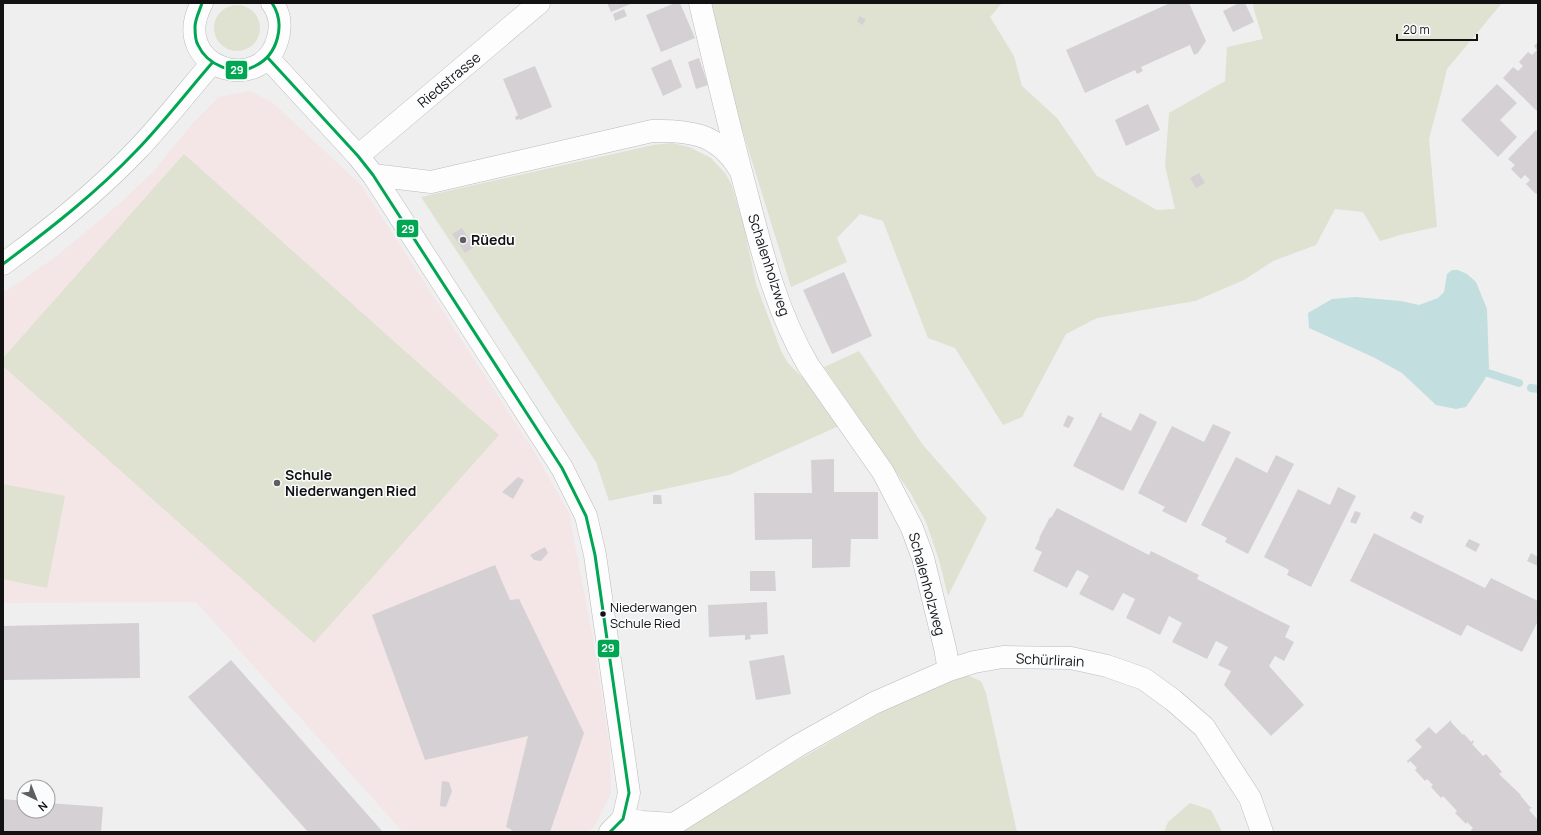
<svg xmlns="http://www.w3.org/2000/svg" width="1541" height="835" font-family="Manrope,sans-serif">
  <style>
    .education { fill: #f4e5e7 }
    .green { fill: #dfe1d1 }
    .water { fill: #c2dedf }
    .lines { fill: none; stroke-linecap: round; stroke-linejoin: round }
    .stream { stroke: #c2dedf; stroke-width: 8 }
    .building { fill: #d5d0d4 }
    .minor-casing { stroke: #bbbbbc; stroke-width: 23 }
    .minor { stroke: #fdfdfd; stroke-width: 22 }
    .bus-1-casing { stroke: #fbfcfe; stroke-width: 6 }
    .bus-1 { stroke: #00a651; stroke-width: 3 }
    .poi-dot { fill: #5f5f60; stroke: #fbfcfe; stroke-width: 1.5 }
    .bus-dot { fill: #121213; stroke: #fbfcfe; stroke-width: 1.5 }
    .labels { text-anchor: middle; stroke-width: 3; stroke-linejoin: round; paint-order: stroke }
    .bus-label { font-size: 13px; fill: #121213; stroke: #fbfcfe; text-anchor: start }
    .street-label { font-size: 14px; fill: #121213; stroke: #fbfcfe }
    .poi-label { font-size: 14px; font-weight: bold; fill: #121213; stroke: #fbfcfe; text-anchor: start }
    .line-badge { stroke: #fbfcfe; stroke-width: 1.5 }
    .badge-label { font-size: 11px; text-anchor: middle; font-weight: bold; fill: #fff }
  </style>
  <rect width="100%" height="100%" fill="#efeff0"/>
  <path class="education" d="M250,91L272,102L361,185L535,453L569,513L593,639L610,749L611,793L594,827L588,832H403L196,602L3,603V293L54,258L118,205L154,171L192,124L219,97Z"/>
  <path class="green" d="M707,3H1002L990,17L1014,56L1022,86L1057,118L1097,176L1157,210L1175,209L1165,166L1169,113L1225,81L1227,47L1263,39L1254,10L1253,3H1502L1447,69L1441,94L1429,139L1437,227L1404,234L1380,241L1363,212L1335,209L1316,245L1273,261L1244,280L1195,301L1097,318L1066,334L1022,417L1003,425L955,348L928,338L883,221L860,214L837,238L847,262L791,287L728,84Z
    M214 28a23 23 0 1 1 46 0a23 23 0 1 1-46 0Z
    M672,143L689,147L711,158L725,173L731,183L744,227L756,284L781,351L788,363L810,385L839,426L729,475L609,501L596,462L421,197L653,145Z
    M184,154L499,435L314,643L3,366V358Z
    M859,351L923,445L987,518L948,596L939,560L926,522L911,494L824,367Z
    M3,484L65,496L47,588L3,579Z
    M967,675L981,681L986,693L1017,832H683L744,791L901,701Z
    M1190,803L1211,810L1222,832H1164L1168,822Z"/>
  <path class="water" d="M1452,270H1458L1467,274L1476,282L1487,309L1489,368L1485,379L1466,407L1456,409L1436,405L1402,373L1373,357L1309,328L1308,313L1332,299L1356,297L1401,301L1419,305L1438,298L1444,292L1447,274Z"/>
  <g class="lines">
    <path class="stream" d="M1488,373L1519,383
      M1531,388L1538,389"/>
  </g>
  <path class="building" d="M607,3H633L611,12Z
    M675,3H680L695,38L661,52L646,15Z
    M1170,3H1189L1206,41L1198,53L1194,55L1190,45L1141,67L1143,71L1137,74L1135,70L1085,93L1066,50Z
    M1239,3H1245L1254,22L1233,32L1223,11Z
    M624,9L627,16L615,21L613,14Z
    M860,16L866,20L862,25L857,21Z
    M1538,42V112L1503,78L1513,67L1518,71L1523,66L1519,62L1528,52L1532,55L1537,50L1534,46Z
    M699,58L708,85L696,89L688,62Z
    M671,59L682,87L663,96L651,68Z
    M535,66L552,107L520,120V119L516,120L515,117L518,115L503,79Z
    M1497,84L1517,103L1500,120L1517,137L1498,157L1461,120Z
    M1148,104L1160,130L1126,146L1115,120Z
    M1536,130L1538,131V193L1536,194L1526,184L1530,180L1525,175L1521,179L1511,169L1515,165L1508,159Z
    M1199,173L1205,183L1196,188L1190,178Z
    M462,228L474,247L465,253L452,234Z
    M844,272L872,336L832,354L803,290Z
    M1100,413H1102L1101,416L1131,431L1140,413L1157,422L1123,491L1073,466Z
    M1068,415L1074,418L1069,428L1063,426Z
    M1213,424L1231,432L1186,523L1162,511L1165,507L1138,493L1172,426L1204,442Z
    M1276,455L1294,464L1248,554L1225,542L1227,538L1201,525L1236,457L1267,473Z
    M834,459V492H878V539H851L850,567L812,568V539L755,540L754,493H812L811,460Z
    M518,477L524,480L513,499L502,492Z
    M1338,487L1356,496L1311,587L1287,575L1289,570L1264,557L1298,489L1330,505Z
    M653,495H661L662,504H653Z
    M1057,508L1149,555L1151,551L1199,575L1197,579L1290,626L1285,637L1294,642L1284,661L1275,656L1269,666L1304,705L1271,736L1224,685L1231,671L1218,665L1228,647L1216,641L1207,659L1172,642L1182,623L1169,616L1160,635L1126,618L1135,599L1123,593L1113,611L1079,594L1089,576L1082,572L1077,570L1067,588L1033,571L1042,552L1035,549L1040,538H1039L1050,517L1051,518Z
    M1355,511L1361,513L1356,524L1350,522Z
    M1414,511L1424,516L1421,524L1410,518Z
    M1374,533L1485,588L1491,578L1538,601V621L1522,652L1467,625L1461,636L1350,581Z
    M1469,539L1480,544L1476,552L1465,546Z
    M545,547L548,553L541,561L534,560L530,555Z
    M1531,553L1538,557V566L1527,561Z
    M495,565L510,600L519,599L584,733L550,832H515L506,827L528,736L425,760L372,615Z
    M750,571H775L776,591H750Z
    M767,602L768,634L750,635L751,639L745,640V635L709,637L708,605Z
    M139,623L140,678L3,680V626Z
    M784,655L791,694L756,700L749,661Z
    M231,660L298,736L383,832H308L188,697Z
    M1451,720V722L1463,735L1464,734L1471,742L1473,740L1474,742L1472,744L1483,756L1486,754L1502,772L1499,774L1521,795H1520L1530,807H1532L1529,810L1538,820V832H1473L1471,830L1473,828L1467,822L1466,824L1455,813L1457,811L1443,796L1441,798L1431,787L1433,785L1427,779L1425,781L1415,770L1417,768L1410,761L1408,763L1407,761L1422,747L1415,740L1429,727L1436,734Z
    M442,781L449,782L452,791L446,807L440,806Z
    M3,799L24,801V811H48V803L103,807L101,832H3Z"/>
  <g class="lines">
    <defs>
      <path id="minor" d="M202,3C167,67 263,98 278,38C281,26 280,13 272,3
        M700,3C715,67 730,131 747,194C762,253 777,312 808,365L883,472L912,528L923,558L945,648L949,670
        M268,58L358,156L373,175L562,468L586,516L595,555L629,793L623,819L610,832
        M358,156L539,3
        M373,175L431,182L652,131C688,130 717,133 738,167
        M3,264C50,230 96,193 137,150C163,123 187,92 212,63
        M623,819L643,822L674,824L799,745L874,703L949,670L974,662L1003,657L1071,658L1107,666L1144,679L1173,700L1204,727L1250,798L1262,832"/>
    </defs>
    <use href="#minor" class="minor-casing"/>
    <use href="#minor" class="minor"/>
    <defs>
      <path id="bus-1" d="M202,3C200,10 195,19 195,27C195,32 195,40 198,45C207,65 235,77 255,66C278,55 286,24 272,3
        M268,58L358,156L373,175L562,468L586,516L595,555L629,793L623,819L610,832
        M3,264C50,229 96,193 137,150C163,123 187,92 212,63"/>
    </defs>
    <use href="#bus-1" class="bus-1-casing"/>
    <use href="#bus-1" class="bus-1"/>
  </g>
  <g class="poi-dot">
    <circle cx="463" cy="240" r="4"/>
    <circle cx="277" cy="483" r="4"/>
  </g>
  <circle class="bus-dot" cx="603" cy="614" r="3.5"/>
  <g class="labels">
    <g class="bus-label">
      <text x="610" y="612">Niederwangen<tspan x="610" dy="16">Schule Ried</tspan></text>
    </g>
    <g class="street-label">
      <text transform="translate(449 80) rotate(-40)" y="5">Riedstrasse</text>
      <text transform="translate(769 265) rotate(72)" y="5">Schalenholzweg</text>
      <text transform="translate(927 584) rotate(75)" y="5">Schalenholzweg</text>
      <text transform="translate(1050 660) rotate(3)" y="5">Schürlirain</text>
    </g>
    <g class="poi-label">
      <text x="471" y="245">Rüedu</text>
      <text x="285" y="480">Schule<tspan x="285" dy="16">Niederwangen Ried</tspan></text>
    </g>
  </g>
  <g class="line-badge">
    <rect x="225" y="60" width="23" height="20" rx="4" fill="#00a651"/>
    <rect x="396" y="219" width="23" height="19" rx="4" fill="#00a651"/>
    <rect x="597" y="639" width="23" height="19" rx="4" fill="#00a651"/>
  </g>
  <g class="badge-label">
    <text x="237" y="74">29</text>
    <text x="408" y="233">29</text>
    <text x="608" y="652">29</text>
  </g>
  <rect width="1541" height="835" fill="none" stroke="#121213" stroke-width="8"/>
  <g transform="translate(36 799) rotate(137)"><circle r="19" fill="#fbfcfe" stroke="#9e9ea0"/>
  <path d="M0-3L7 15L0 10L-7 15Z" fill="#5f5f60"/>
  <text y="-6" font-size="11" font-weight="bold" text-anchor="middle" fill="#121213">N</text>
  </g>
  <path d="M1397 34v6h80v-6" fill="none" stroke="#121213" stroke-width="2"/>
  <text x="1403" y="34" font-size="12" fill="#121213" stroke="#fbfcfe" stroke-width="3" paint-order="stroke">20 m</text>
</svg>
